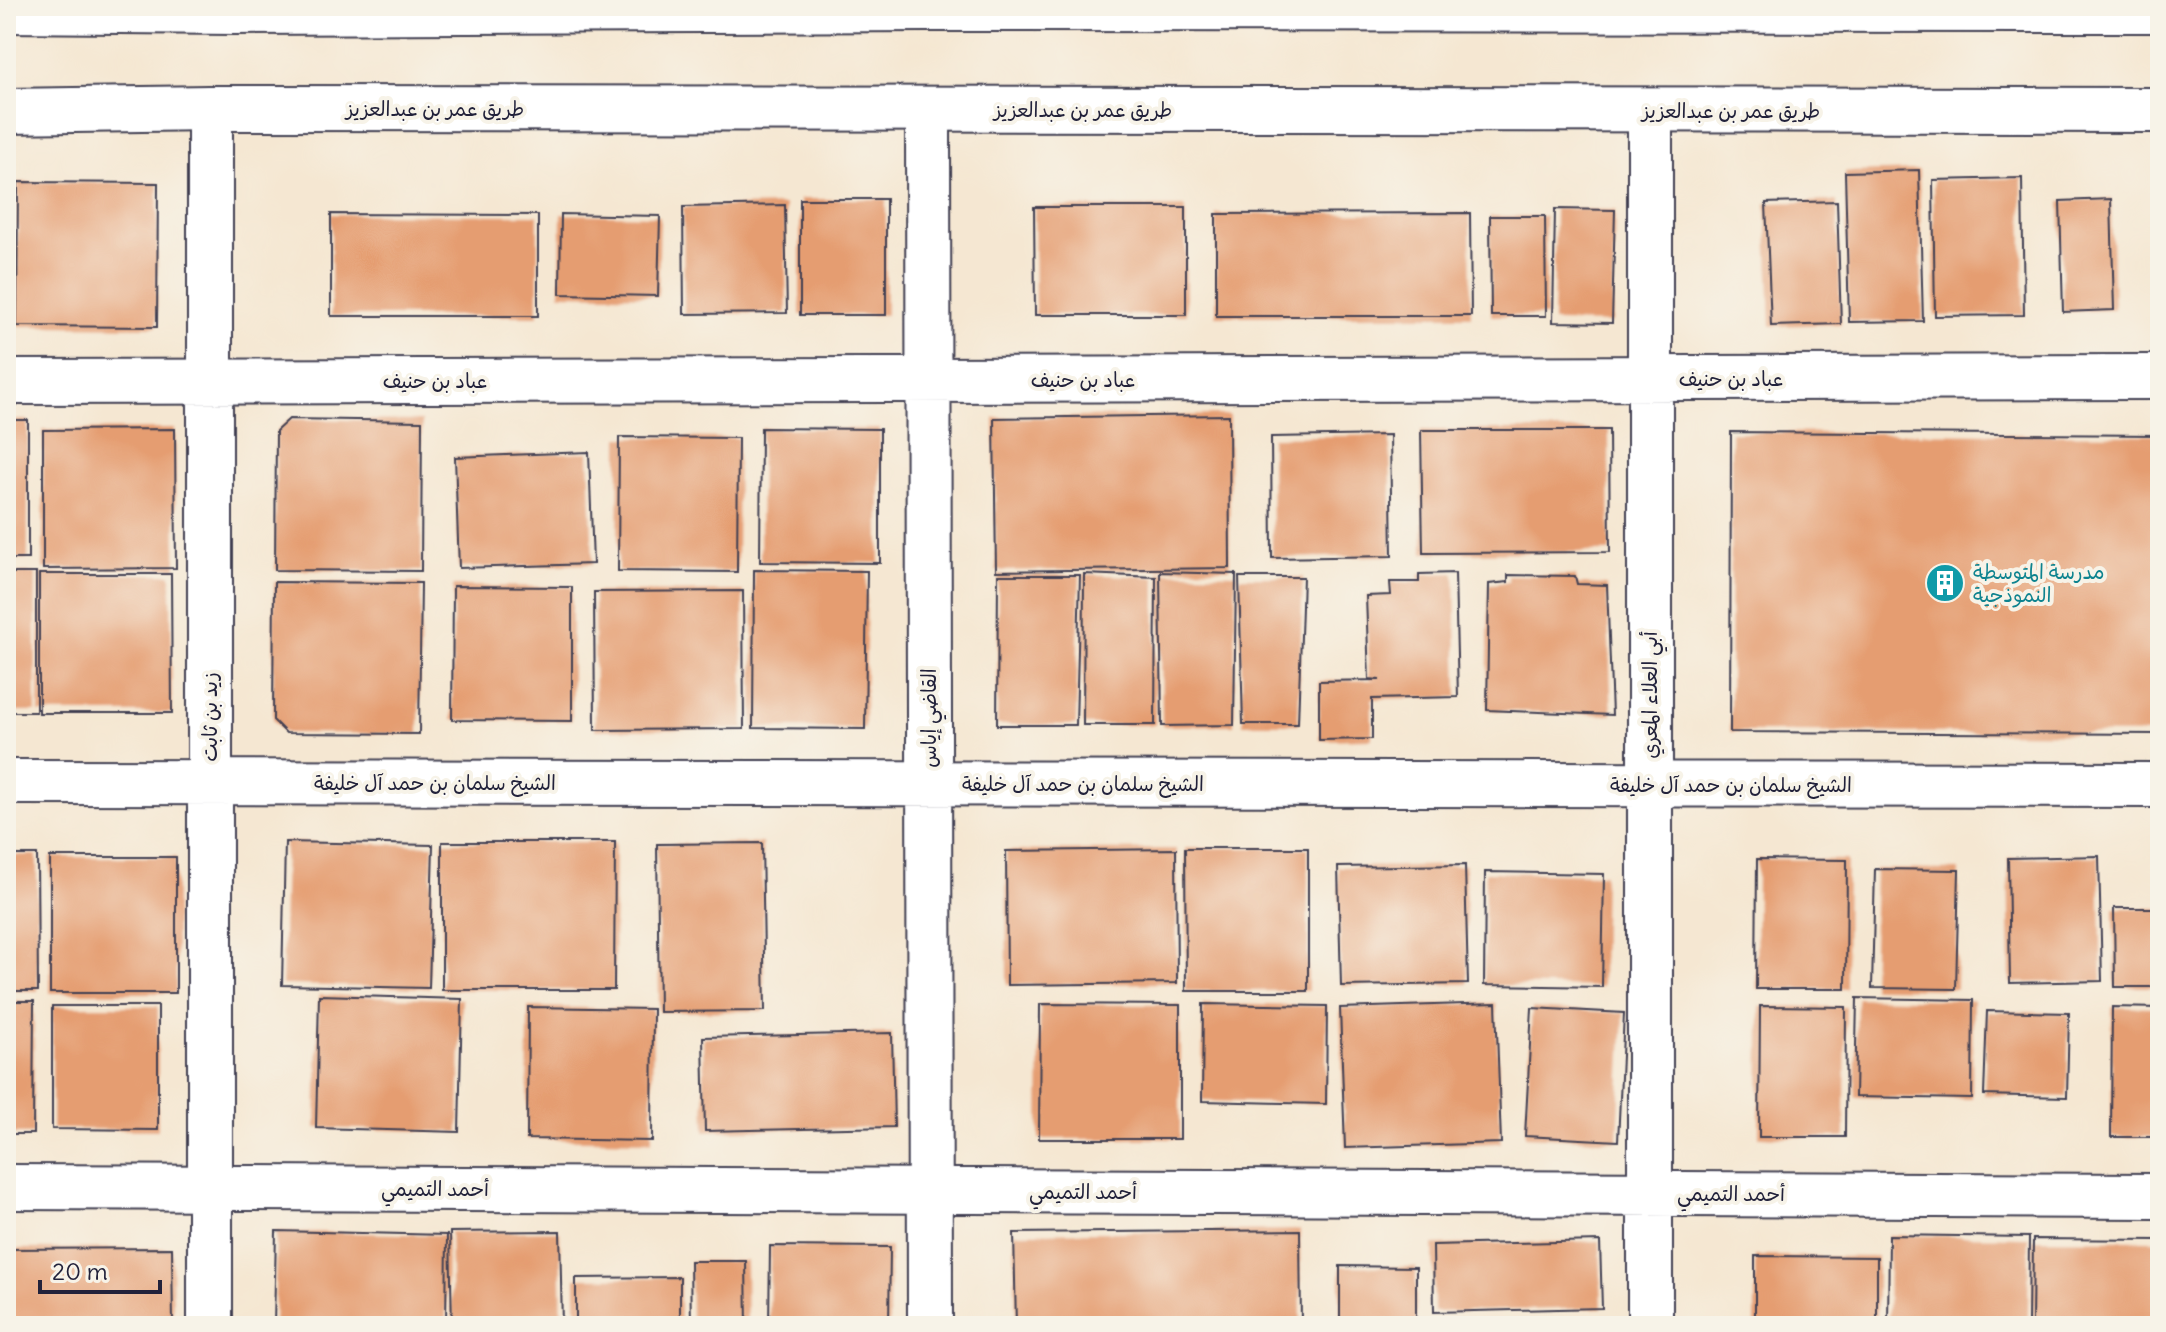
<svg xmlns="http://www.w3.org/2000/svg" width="2166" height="1332" font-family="Delius,'Playpen Sans Arabic',sans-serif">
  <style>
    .building { fill: #e59d71 }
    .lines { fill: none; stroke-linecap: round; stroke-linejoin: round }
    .minor-casing { stroke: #424052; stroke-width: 48 }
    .secondary-casing { stroke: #424052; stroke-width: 48 }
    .minor { stroke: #fff; stroke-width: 44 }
    .secondary { stroke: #fff; stroke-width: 44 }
    .labels { text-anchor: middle; stroke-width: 8; stroke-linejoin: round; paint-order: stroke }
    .street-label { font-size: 20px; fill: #22223b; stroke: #f7f3e8 }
    .culture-label { font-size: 20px; fill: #0d838f; stroke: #f7f3e8; text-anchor: start }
  </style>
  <rect width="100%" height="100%" fill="#f7f3e8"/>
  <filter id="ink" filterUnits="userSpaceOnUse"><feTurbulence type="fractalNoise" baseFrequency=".0125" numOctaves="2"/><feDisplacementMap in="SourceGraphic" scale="16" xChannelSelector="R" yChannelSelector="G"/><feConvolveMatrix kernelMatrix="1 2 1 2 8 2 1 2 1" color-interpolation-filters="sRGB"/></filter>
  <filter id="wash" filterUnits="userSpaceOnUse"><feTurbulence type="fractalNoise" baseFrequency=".006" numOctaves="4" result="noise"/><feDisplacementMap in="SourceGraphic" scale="32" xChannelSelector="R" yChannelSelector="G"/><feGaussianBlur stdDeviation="1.8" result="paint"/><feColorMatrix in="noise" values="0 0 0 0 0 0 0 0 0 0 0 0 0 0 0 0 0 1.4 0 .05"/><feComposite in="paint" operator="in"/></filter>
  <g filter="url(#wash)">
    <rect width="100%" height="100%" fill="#f5e7d2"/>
    <g id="blocks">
      <path class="building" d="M1919,170L1923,321L1849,322L1845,172Z
        M2022,178L2024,315L1935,316L1933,180Z
        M18,182L158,183L157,327L17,326Z
        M800,199H886V315H800Z
        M2111,199L2114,310L2063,312L2060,201Z
        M1837,201L1841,324L1771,326L1766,203Z
        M785,205L787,313L684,314L683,207Z
        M1034,207H1186V315H1035Z
        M1555,209L1615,210L1612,323L1553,322Z
        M1470,213L1471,316H1216V214Z
        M331,214L538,215V316H331Z
        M561,214L660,216L658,296L560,294Z
        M1490,216H1545L1546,316H1491Z
        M1229,415L1230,568L996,571L994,418Z
        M289,419L422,421L421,571L275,570L276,431Z
        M6,420H28V559H6Z
        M761,428L880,429V563L760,562Z
        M175,429L176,568L43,569V430Z
        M1421,430H1609L1610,552L1423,553Z
        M1731,432L2160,435V734L1730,732Z
        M1390,435L1392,556L1272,558L1271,437Z
        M619,437L738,438L737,572L618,571Z
        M589,452L593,564L459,568L455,457Z
        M754,570L867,571L865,729L753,728Z
        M1160,572L1236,574L1234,725L1162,726Z
        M6,573H36V712H6Z
        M1455,573L1458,697L1372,699V739L1319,740V681L1380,680L1369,679L1366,596L1391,595L1390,582H1419V574Z
        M39,574H171L172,713H39Z
        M1084,574L1156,577L1155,725H1083Z
        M998,575H1080L1076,725H997Z
        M1508,575L1575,576L1577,584L1607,585L1612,715L1487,710L1489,584L1508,582Z
        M1239,577H1303L1298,724H1243Z
        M274,582L421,583L419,734L286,733L273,720Z
        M453,586L572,587V721L452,720Z
        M743,591L744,729L595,730L594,592Z
        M285,842L433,845L429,988L282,985Z
        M442,842H615L614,990H442Z
        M762,843L765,1011L659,1012L657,844Z
        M1185,848H1308V991H1186Z
        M1176,849L1177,983L1007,985L1006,851Z
        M6,855H37L38,991H6Z
        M2099,856L2102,981L2010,983L2008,858Z
        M50,857H176V993H50Z
        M1757,859L1847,860L1846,989H1756Z
        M1465,865L1468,984L1341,986L1338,867Z
        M1875,869L1959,870L1956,989L1872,988Z
        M1485,872L1604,874L1602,987L1484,985Z
        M2114,908H2160V987H2115Z
        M319,995L462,999L459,1132L316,1128Z
        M1857,998L1973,1000L1972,1099L1855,1097Z
        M6,1001H34L33,1134H6Z
        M1496,1003L1501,1143L1345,1148L1340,1008Z
        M1040,1004L1180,1005V1139H1039Z
        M1203,1004L1327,1006L1326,1104L1202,1101Z
        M52,1006H158V1130L52,1129Z
        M1760,1006L1846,1007L1845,1137H1759Z
        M528,1007L653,1009L652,1141L527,1139Z
        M2112,1007L2160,1008V1137H2111Z
        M1532,1008L1624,1013L1618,1141L1525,1136Z
        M1987,1011L2069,1013L2067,1097L1984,1095Z
        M892,1033L894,1127L705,1131L703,1037Z
        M1300,1230L1301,1326H1016L1014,1233Z
        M276,1231L447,1235L446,1326H274Z
        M560,1231L562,1326H452L450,1232Z
        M1889,1235L2029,1237L2028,1326H1888Z
        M2033,1239L2160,1240V1326H2032Z
        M1600,1241L1602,1308L1434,1312L1433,1245Z
        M770,1246L890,1247L889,1326H769Z
        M172,1248L173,1326H6V1249Z
        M1755,1256L1877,1257V1326H1755Z
        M690,1261H746L747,1326H691Z
        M1340,1266L1416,1267V1326H1340Z
        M680,1277V1326H576V1278Z"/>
    </g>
  </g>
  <g filter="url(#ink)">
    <use href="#blocks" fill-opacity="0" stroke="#424052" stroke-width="2"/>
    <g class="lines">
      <defs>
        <path id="minor" d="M210,108V1326
          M928,110L930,1326
          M1650,111V1326
          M6,382L2160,377
          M6,782L2160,785
          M6,1187L2160,1196"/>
        <path id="secondary" d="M6,10L234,12L928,9L2160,10
          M6,111L210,108L2160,110"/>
      </defs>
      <use href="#minor" class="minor-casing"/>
      <use href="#secondary" class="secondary-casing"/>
      <use href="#minor" class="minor"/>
      <use href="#secondary" class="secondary"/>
    </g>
  </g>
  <defs>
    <symbol id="building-disc" viewBox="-11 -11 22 22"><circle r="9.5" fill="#0f9aa8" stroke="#f7f3e8"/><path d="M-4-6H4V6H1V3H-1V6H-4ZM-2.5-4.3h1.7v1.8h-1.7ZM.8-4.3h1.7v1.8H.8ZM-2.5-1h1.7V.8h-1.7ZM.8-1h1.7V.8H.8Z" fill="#fff"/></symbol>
  </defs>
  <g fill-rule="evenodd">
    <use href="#building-disc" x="1923" y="561" width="44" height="44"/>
  </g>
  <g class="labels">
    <g class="street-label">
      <text x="435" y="116">طريق عمر بن عبدالعزيز</text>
      <text x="1083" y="117">طريق عمر بن عبدالعزيز</text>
      <text x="1731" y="118">طريق عمر بن عبدالعزيز</text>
      <text x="1731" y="386">عباد بن حنيف</text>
      <text x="1083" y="387">عباد بن حنيف</text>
      <text x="435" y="388">عباد بن حنيف</text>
      <text transform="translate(1650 695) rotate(-90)" y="7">أبي العلاء المعري</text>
      <text transform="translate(210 717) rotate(-90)" y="7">زيد بن ثابت</text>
      <text transform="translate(929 718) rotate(-90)" y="7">القاضي إياس</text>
      <text x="435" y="790">الشيخ سلمان بن حمد آل خليفة</text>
      <text x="1083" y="791">الشيخ سلمان بن حمد آل خليفة</text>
      <text x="1731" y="792">الشيخ سلمان بن حمد آل خليفة</text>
      <text x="435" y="1196">أحمد التميمي</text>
      <text x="1083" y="1199">أحمد التميمي</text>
      <text x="1731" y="1201">أحمد التميمي</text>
    </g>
    <g class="culture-label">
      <text x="1973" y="579">مدرسة المتوسطة<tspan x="1973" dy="23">النموذجية</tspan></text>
    </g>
  </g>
  <rect width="2166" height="1332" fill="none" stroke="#f7f3e8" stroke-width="32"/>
  <path d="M40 1280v12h120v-12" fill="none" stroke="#22223b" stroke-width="4"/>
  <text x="52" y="1280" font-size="24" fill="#22223b" stroke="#f7f3e8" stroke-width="6" paint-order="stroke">20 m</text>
</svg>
